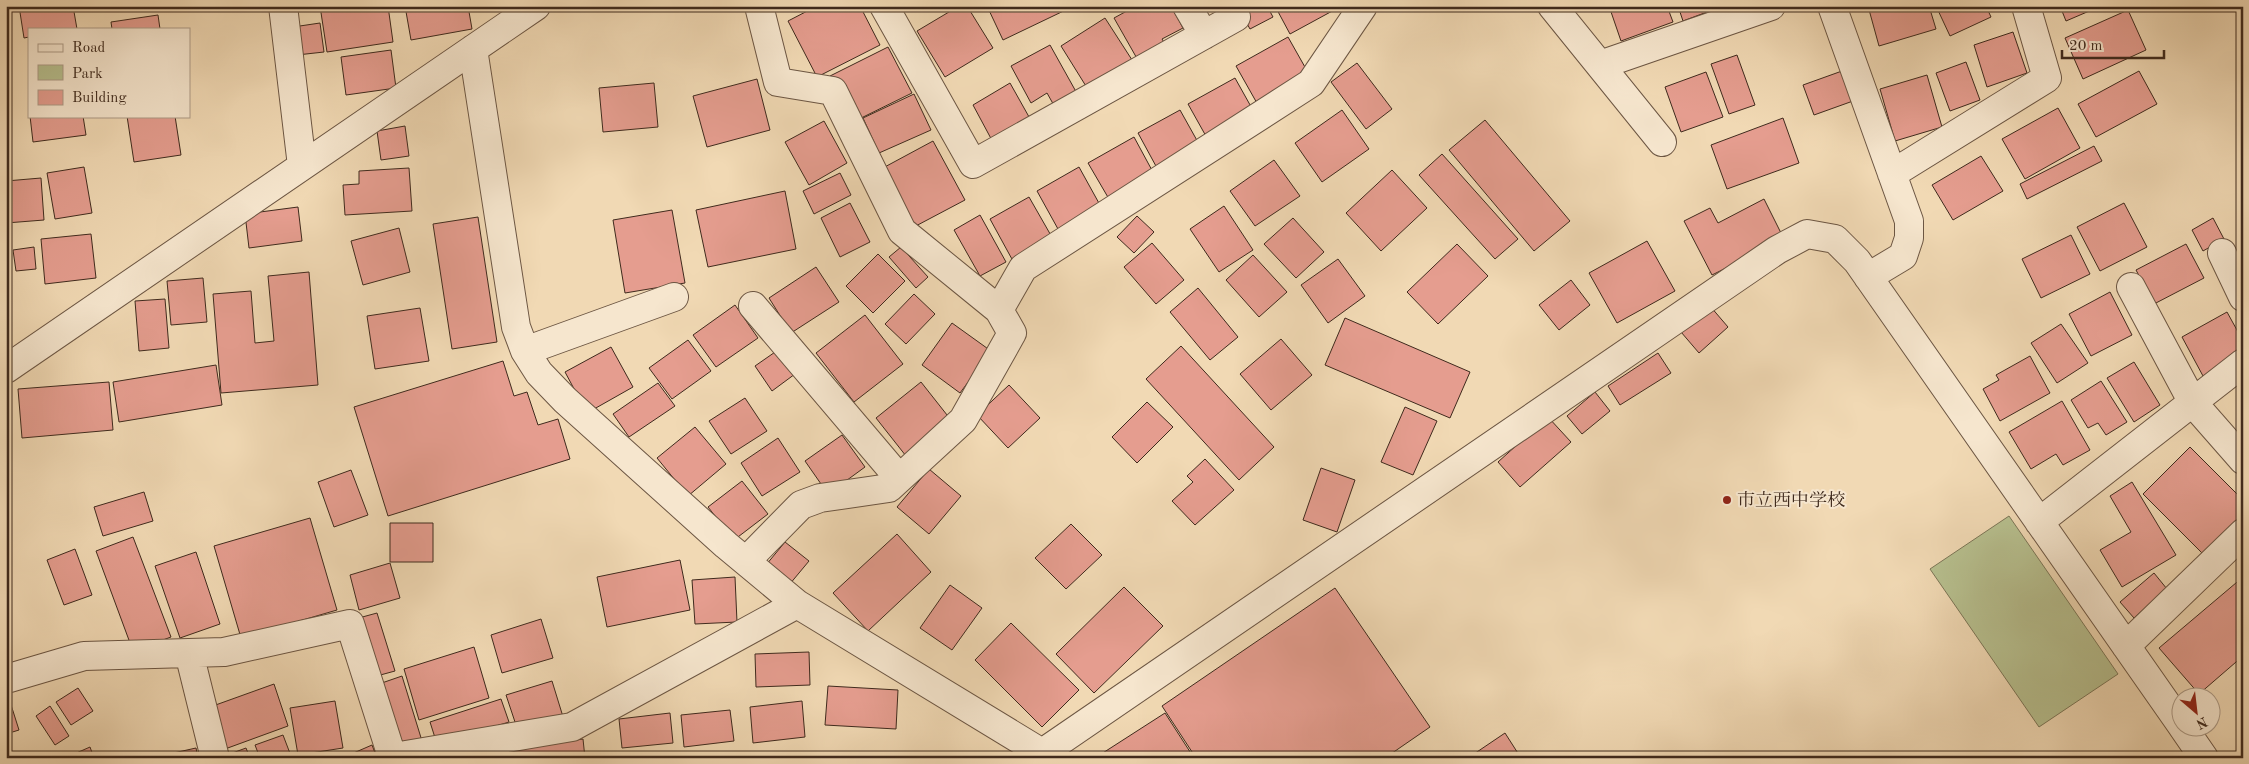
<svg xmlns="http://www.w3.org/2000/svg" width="2249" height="764" font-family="'Old Standard TT','Noto Serif JP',serif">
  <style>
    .green { fill: #b7c08f; stroke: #7b7556 }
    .building { fill: #e59d8f; stroke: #3f2a1d }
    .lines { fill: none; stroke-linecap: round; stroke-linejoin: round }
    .minor-casing { stroke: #6c5643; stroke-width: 30 }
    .minor { stroke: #f6e6ce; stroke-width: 28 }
    .poi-dot { fill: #8f2418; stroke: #f6e6ce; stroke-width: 2 }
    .labels { text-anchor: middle; stroke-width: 4; stroke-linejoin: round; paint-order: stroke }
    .poi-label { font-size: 18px; fill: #3f2a1d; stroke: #f6e6ce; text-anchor: start }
  </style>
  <rect width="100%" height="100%" fill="#f1d9b4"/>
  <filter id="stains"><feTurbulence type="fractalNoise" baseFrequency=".004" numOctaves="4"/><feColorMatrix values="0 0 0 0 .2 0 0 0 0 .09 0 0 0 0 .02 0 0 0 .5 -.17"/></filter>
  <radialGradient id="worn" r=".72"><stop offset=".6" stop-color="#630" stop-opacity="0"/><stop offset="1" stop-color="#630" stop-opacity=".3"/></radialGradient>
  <path class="green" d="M2009,516L2118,674L2039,727L1930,569Z"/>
  <path class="building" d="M19,6H73L77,29H29V37L24,38Z
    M320,6H388L393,42L327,52Z
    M405,6H468L472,29L411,40Z
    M817,6H860L880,45L817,77L788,21Z
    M959,6H967L993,48L945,77L917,31Z
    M987,6H1074L1003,40Z
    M1136,6H1171L1183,28L1162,39L1167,47L1139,62L1114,18Z
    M1237,6H1267L1273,17L1250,29Z
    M1275,6H1335L1336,9L1290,34Z
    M1609,6H1667L1673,22L1621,41Z
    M1678,6H1723L1683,21Z
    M1868,6H1929L1936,29L1879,46Z
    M1936,6H1986L1991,17L1950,36Z
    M2060,6H2101L2066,21Z
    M2128,10L2146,50L2083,79L2065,38Z
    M158,15L160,29H112L111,22Z
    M1105,18L1134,63L1089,91L1061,46Z
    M320,23L324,52L297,55L293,27Z
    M2013,32L2027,73L1987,87L1974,45Z
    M1288,37L1310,76L1258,105L1236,66Z
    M1050,45L1079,97L1056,109L1047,93L1031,103L1011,66Z
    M888,47L912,93L853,122L830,76Z
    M391,50L396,88L346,95L341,57Z
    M1737,55L1755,105L1729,114L1711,64Z
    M1966,62L1980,100L1950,111L1936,73Z
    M1357,63L1392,109L1366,129L1331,82Z
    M1842,71L1853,101L1814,115L1803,85Z
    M2139,71L2157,104L2096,137L2078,104Z
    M1706,72L1723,117L1681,132L1665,87Z
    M1927,75L1942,127L1895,141L1880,89Z
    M1235,78L1254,112L1207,138L1188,104Z
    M757,79L770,130L707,147L693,96Z
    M654,83L658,127L603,132L599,88Z
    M1010,83L1033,124L995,146L973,105Z
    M914,94L931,130L879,153L863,118Z
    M2058,108L2080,148L2025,179L2002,139Z
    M1180,110L1199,144L1157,168L1138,133Z
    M1342,110L1369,149L1322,182L1295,143Z
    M30,116H83L86,135L33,142Z
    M127,116H175L181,155L134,162Z
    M1783,118L1799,163L1727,189L1711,145Z
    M1485,120L1570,221L1534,251L1449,150Z
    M824,121L847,163L809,185L785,142Z
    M405,126L409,156L381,160L377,131Z
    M1134,137L1154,174L1109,199L1088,163Z
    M933,141L965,200L912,228L881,169Z
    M2094,146L2102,161L2027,199L2020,184Z
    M1442,154L1518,239L1495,259L1419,175Z
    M1981,156L2003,191L1953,220L1932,185Z
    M1274,160L1300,196L1255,226L1230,191Z
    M84,167L92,213L55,219L47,173Z
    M1079,167L1100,205L1058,229L1037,191Z
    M409,168L412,211L345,215L343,185L359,184V171Z
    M1392,170L1427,208L1381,251L1346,213Z
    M840,173L851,195L814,214L803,191Z
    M41,178L44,220L6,223V181Z
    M785,191L796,249L708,267L696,210Z
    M1029,197L1053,239L1013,261L990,219Z
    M1764,199L1784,239L1712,275L1684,221L1710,208L1718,223Z
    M850,203L870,242L840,257L821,218Z
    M2124,203L2147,247L2100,271L2077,227Z
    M1224,206L1253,250L1219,272L1190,229Z
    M298,207L302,241L249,248L245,214Z
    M672,210L685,283L625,293L613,220Z
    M980,215L1006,262L980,276L954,230Z
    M1137,216L1154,232L1134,253L1117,237Z
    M478,217L497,342L452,349L433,224Z
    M1293,218L1324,252L1296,278L1264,244Z
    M2213,218L2224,239L2203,251L2192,230Z
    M399,228L410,272L363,285L351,241Z
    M91,234L96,278L45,284L41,239Z
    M2071,235L2090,274L2041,298L2022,259Z
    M1647,241L1675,291L1617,323L1589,273Z
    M1152,243L1184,280L1156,304L1124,267Z
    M1457,244L1488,276L1438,324L1407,292Z
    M2186,244L2204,278L2154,304L2136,270Z
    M34,247L36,269L16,271L13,250Z
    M901,247L928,277L916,288L889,257Z
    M878,254L905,281L873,313L846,286Z
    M1253,255L1287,292L1259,317L1226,280Z
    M1338,259L1365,296L1328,323L1301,285Z
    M816,267L839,302L791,333L769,298Z
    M309,272L318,385L221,393L213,294L251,291L255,343L274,341L268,276Z
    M203,278L207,322L171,325L167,281Z
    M1571,280L1590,305L1559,330L1539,305Z
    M1198,288L1238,337L1210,360L1170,312Z
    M2110,292L2132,335L2091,356L2069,314Z
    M914,294L935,314L906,344L885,324Z
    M165,299L169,348L139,351L135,301Z
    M735,305L758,338L716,367L693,335Z
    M1710,306L1728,327L1699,353L1681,332Z
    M420,308L429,361L375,369L367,316Z
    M2227,312L2243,341V354L2203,376L2182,337Z
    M865,315L903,364L854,402L816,353Z
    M1345,318L1470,372L1450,418L1325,365Z
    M952,323L991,351L960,393L922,365Z
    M2061,324L2088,363L2057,383L2031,343Z
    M1281,339L1312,375L1271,410L1240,374Z
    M688,340L711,371L672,399L649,368Z
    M1181,346L1274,447L1239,480L1146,379Z
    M611,347L633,387L587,413L565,372Z
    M778,350L795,374L772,391L755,366Z
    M1658,353L1671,373L1620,405L1608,386Z
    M2030,356L2050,393L2000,421L1983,389L1999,380L1996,375Z
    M503,361L514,396L527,392L538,425L558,419L570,459L388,516L354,407Z
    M2134,362L2160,405L2134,422L2107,378Z
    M216,365L222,405L119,422L113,382Z
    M2101,381L2127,422L2106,435L2098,423L2088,428L2071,400Z
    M109,382L113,430L22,438L18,389Z
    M921,382L951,420L906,456L876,418Z
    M658,383L675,406L629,437L613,414Z
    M1009,385L1040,418L1008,448L977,415Z
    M1595,392L1610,411L1582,434L1567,416Z
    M745,398L767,431L731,454L709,421Z
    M2062,401L2090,450L2063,465L2056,454L2031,469L2009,432Z
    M1147,402L1173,427L1137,463L1112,437Z
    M1405,407L1437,421L1413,475L1381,462Z
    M6,411L11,423L6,425Z
    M1548,417L1571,442L1520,487L1498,462Z
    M695,427L726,464L688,496L657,458Z
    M842,435L865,467L828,494L805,461Z
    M778,438L800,472L762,496L741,463Z
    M2190,447L2243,500V517L2204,555L2143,494Z
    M1205,459L1234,490L1195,525L1172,501L1193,482L1187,476Z
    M1321,468L1355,480L1337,532L1303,520Z
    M929,469L961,496L929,534L897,507Z
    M351,470L368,515L334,527L318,482Z
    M742,481L768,514L734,540L708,507Z
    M2132,482L2176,555L2122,587L2100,550L2131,532L2110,496Z
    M144,492L153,521L103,536L94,507Z
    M310,518L337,610L241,638L214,546Z
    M390,523H433V562H390Z
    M1071,524L1102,555L1066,589L1035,558Z
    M897,534L931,572L868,631L833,593Z
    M133,537L171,637L133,651L96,551Z
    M785,542L809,561L789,585L766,565Z
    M75,549L92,595L64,605L47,560Z
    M196,552L220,624L180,638L155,566Z
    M680,560L690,610L607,627L597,577Z
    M390,563L400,598L359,610L350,575Z
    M2154,573L2167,589L2134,618L2120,602Z
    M735,577L737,622L695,624L692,580Z
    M2243,577V656L2199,694L2159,648Z
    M950,585L982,608L952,650L920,628Z
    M1124,587L1163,626L1094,693L1056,654Z
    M1335,588L1430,727L1385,758H1196L1162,706Z
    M377,613L395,671L373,677L355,619Z
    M541,619L553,658L502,673L491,635Z
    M1011,623L1079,690L1042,727L975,660Z
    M474,647L489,698L419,720L404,669Z
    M809,652L810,685L756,687L755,654Z
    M402,676L422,741L396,750L376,685Z
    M552,681L564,720L519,734L506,695Z
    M274,684L288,726L225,749L210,707Z
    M828,686L898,690L896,729L825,725Z
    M78,688L93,711L71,725L56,702Z
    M6,689L19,730L6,734Z
    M501,699L509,722L437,744L430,722Z
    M335,701L343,748L298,755L290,708Z
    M802,701L805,737L753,743L750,707Z
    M50,706L69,736L55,745L36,716Z
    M730,710L734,741L684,747L681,715Z
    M670,713L673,743L622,748L619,719Z
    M1165,713L1194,758H1095Z
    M1505,733L1521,758H1468Z
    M283,735L291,756L260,758L255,745Z
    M583,739L585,758H495L494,751Z
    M372,745L377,758H342Z
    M90,747L94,758H65Z
    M196,748L198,758H151Z
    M246,748L250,758H228L227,755Z"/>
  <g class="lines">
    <defs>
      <path id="minor" d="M283,6L302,166
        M759,6L778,82L833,91L902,231L999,310L1023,268L1311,83L1363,6
        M884,6L973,164L1236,17
        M1187,6L1204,35
        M1552,6L1662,142
        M1832,6L1909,221V238L1903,256L1868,277
        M473,49L516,327L525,351L539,373L565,400L726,545L797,604L1042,753
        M1600,65L1771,6
        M1892,174L2047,78L2026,6
        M2222,253L2243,297
        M2131,287L2193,403L2243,460
        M753,306L899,478
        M525,351L674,297
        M6,369L536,6
        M2039,522L2243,363
        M746,561L801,505L820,498L889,488L963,420L1012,333L999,310
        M2126,646L2243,533
        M189,653L215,758
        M6,679L84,656L224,652L350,624L389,747L394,758
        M2182,726L2204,758
        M394,757L572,727L797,604
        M1035,758L1777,250L1807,234L1835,239L1857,261L2182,726"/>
    </defs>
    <use href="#minor" class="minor-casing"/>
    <use href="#minor" class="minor"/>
  </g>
  <circle class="poi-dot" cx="1727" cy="500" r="5"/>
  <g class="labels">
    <g class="poi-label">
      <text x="1737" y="506">市立西中学校</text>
    </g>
  </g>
  <rect width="2249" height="764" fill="none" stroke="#f1d9b4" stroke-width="25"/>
  <rect x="8" y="8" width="2234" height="749" fill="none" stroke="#3f2a1d" stroke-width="2.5"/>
  <rect x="12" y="12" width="2224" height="739" fill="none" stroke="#3f2a1d"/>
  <rect x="28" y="28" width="162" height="90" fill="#f6e6ce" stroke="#ad9b87"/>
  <rect x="38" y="44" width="25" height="8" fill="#f6e6ce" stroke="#ad9b87"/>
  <text x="72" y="52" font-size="15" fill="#3f2a1d">Road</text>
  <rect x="38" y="65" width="25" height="15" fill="#b7c08f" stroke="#ad9b87"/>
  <text x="72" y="78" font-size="15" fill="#3f2a1d">Park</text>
  <rect x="38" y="90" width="25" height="15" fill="#e59d8f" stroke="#ad9b87"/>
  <text x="72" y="102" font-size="15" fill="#3f2a1d">Building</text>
  <g transform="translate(2196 712) rotate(152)"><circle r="24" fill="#f6e6ce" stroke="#ad9b87"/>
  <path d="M0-4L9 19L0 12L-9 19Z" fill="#8f2418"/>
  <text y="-8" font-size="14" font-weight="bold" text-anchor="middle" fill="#3f2a1d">N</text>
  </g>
  <path d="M2062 50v8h102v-8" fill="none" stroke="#3f2a1d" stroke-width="2.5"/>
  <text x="2069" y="50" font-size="15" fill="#3f2a1d" stroke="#f6e6ce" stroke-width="4" paint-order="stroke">20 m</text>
  <rect width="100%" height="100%" filter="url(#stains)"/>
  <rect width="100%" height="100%" fill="url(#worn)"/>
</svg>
